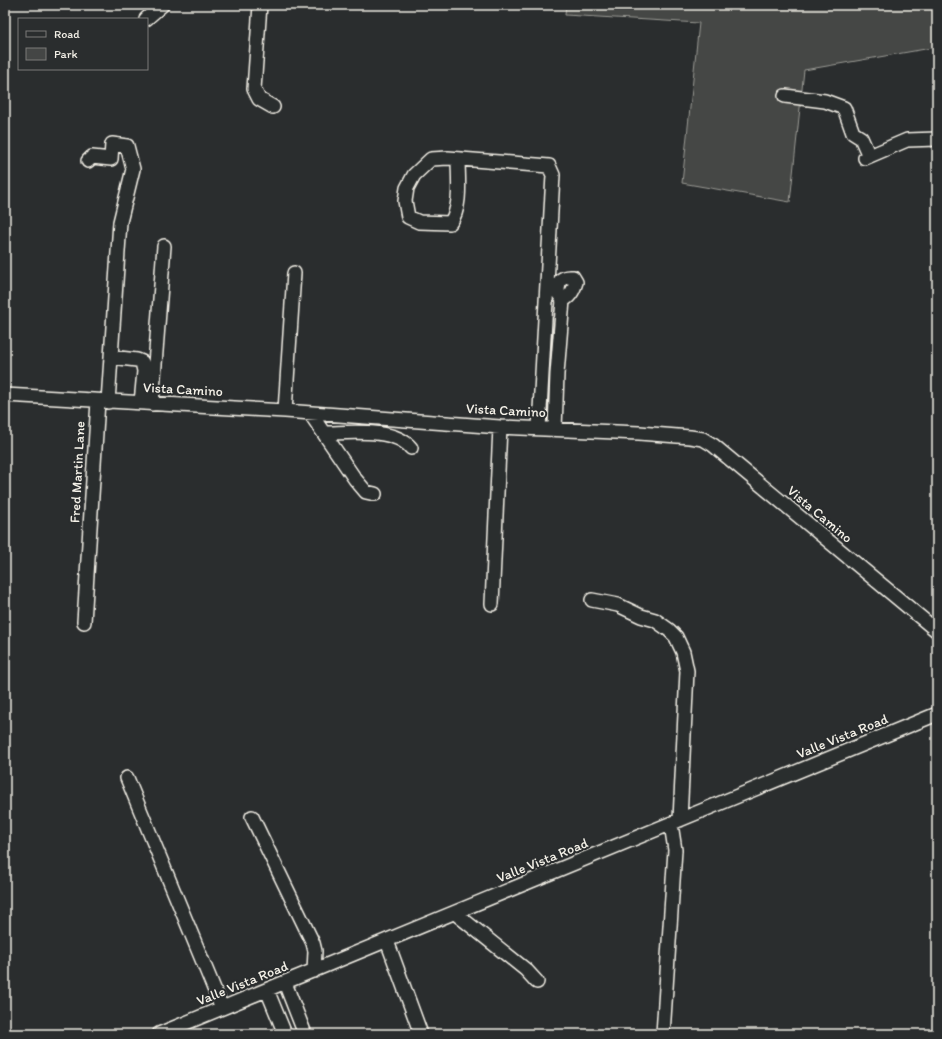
<svg xmlns="http://www.w3.org/2000/svg" width="942" height="1039" font-family="Itim,sans-serif">
  <style>
    .green { fill: #444645; stroke: #9c9c96 }
    .lines { fill: none; stroke-linecap: round; stroke-linejoin: round }
    .minor-casing { stroke: #f4f1e8; stroke-width: 16 }
    .minor { stroke: #2a2d2e; stroke-width: 13 }
    .labels { text-anchor: middle; stroke-width: 4; stroke-linejoin: round; paint-order: stroke }
    .street-label { font-size: 14px; fill: #f4f1e8; stroke: #2a2d2e }
  </style>
  <rect width="100%" height="100%" fill="#2a2d2e"/>
  <filter id="ink" filterUnits="userSpaceOnUse"><feTurbulence type="fractalNoise" baseFrequency=".025" numOctaves="2"/><feDisplacementMap in="SourceGraphic" scale="8" xChannelSelector="R" yChannelSelector="G"/><feConvolveMatrix kernelMatrix="1 2 1 2 8 2 1 2 1" color-interpolation-filters="sRGB"/></filter>
  <g filter="url(#ink)">
    <path class="green" d="M566,5H937V47L804,70L790,202L682,183L699,23L565,15Z"/>
    <g class="lines">
      <defs>
        <path id="minor" d="M260,5L254,89L259,99L273,107
          M146,19L162,5
          M785,96L825,101L844,108L853,133L861,138L869,156
          M865,158L907,140L937,139
          M458,159C458,178 462,208 450,223L419,222L408,217L405,201L407,188L414,175L431,159L448,158L549,166L553,175L539,428
          M88,161L92,157L111,159L112,144L127,146L133,169L120,222L108,402
          M111,357L137,360L142,362L144,371L141,403
          M5,395L285,411L500,427L639,433L690,437L703,439L713,445L937,631
          M152,404L164,246
          M285,411L294,273
          M310,413L355,479L366,492L375,494
          M555,429L557,374L563,300C571,297 574,289 576,282L573,277C560,276 558,281 558,293L563,300
          M324,433C348,433 394,427 411,448
          M592,600L618,605L641,616L655,620L669,630L676,637L683,652L687,671L680,820
          M492,604L500,427
          M84,622L98,401
          M127,778L222,1008
          M252,817L313,943L315,951L314,971
          M455,913L526,970L537,982
          M387,941L421,1034
          M285,983L305,1034
          M267,990L285,1034
          M159,1034L937,714
          M663,1034L675,850L671,824"/>
      </defs>
      <use href="#minor" class="minor-casing"/>
      <use href="#minor" class="minor"/>
    </g>
  </g>
  <g class="labels">
    <g class="street-label">
      <text transform="translate(183 389) rotate(3)" y="5">Vista Camino</text>
      <text transform="translate(506 410) rotate(3)" y="5">Vista Camino</text>
      <text transform="translate(77 472) rotate(-87)" y="5">Fred Martin Lane</text>
      <text transform="translate(820 514) rotate(40)" y="5">Vista Camino</text>
      <text transform="translate(842 736) rotate(-22)" y="5">Valle Vista Road</text>
      <text transform="translate(542 860) rotate(-22)" y="5">Valle Vista Road</text>
      <text transform="translate(242 983) rotate(-22)" y="5">Valle Vista Road</text>
    </g>
  </g>
  <rect width="942" height="1039" fill="none" stroke="#2a2d2e" stroke-width="20"/>
  <rect x="10" y="10" width="922" height="1019" fill="none" stroke="#f4f1e8" stroke-width="1.5" filter="url(#ink)"/>
  <rect x="18" y="18" width="130" height="52" fill="#2a2d2e" stroke="#7b7b78"/>
  <rect x="26" y="31" width="20" height="6" fill="#2a2d2e" stroke="#7b7b78"/>
  <text x="54" y="38" font-size="12" fill="#f4f1e8">Road</text>
  <rect x="26" y="48" width="20" height="12" fill="#444645" stroke="#7b7b78"/>
  <text x="54" y="58" font-size="12" fill="#f4f1e8">Park</text>
</svg>
